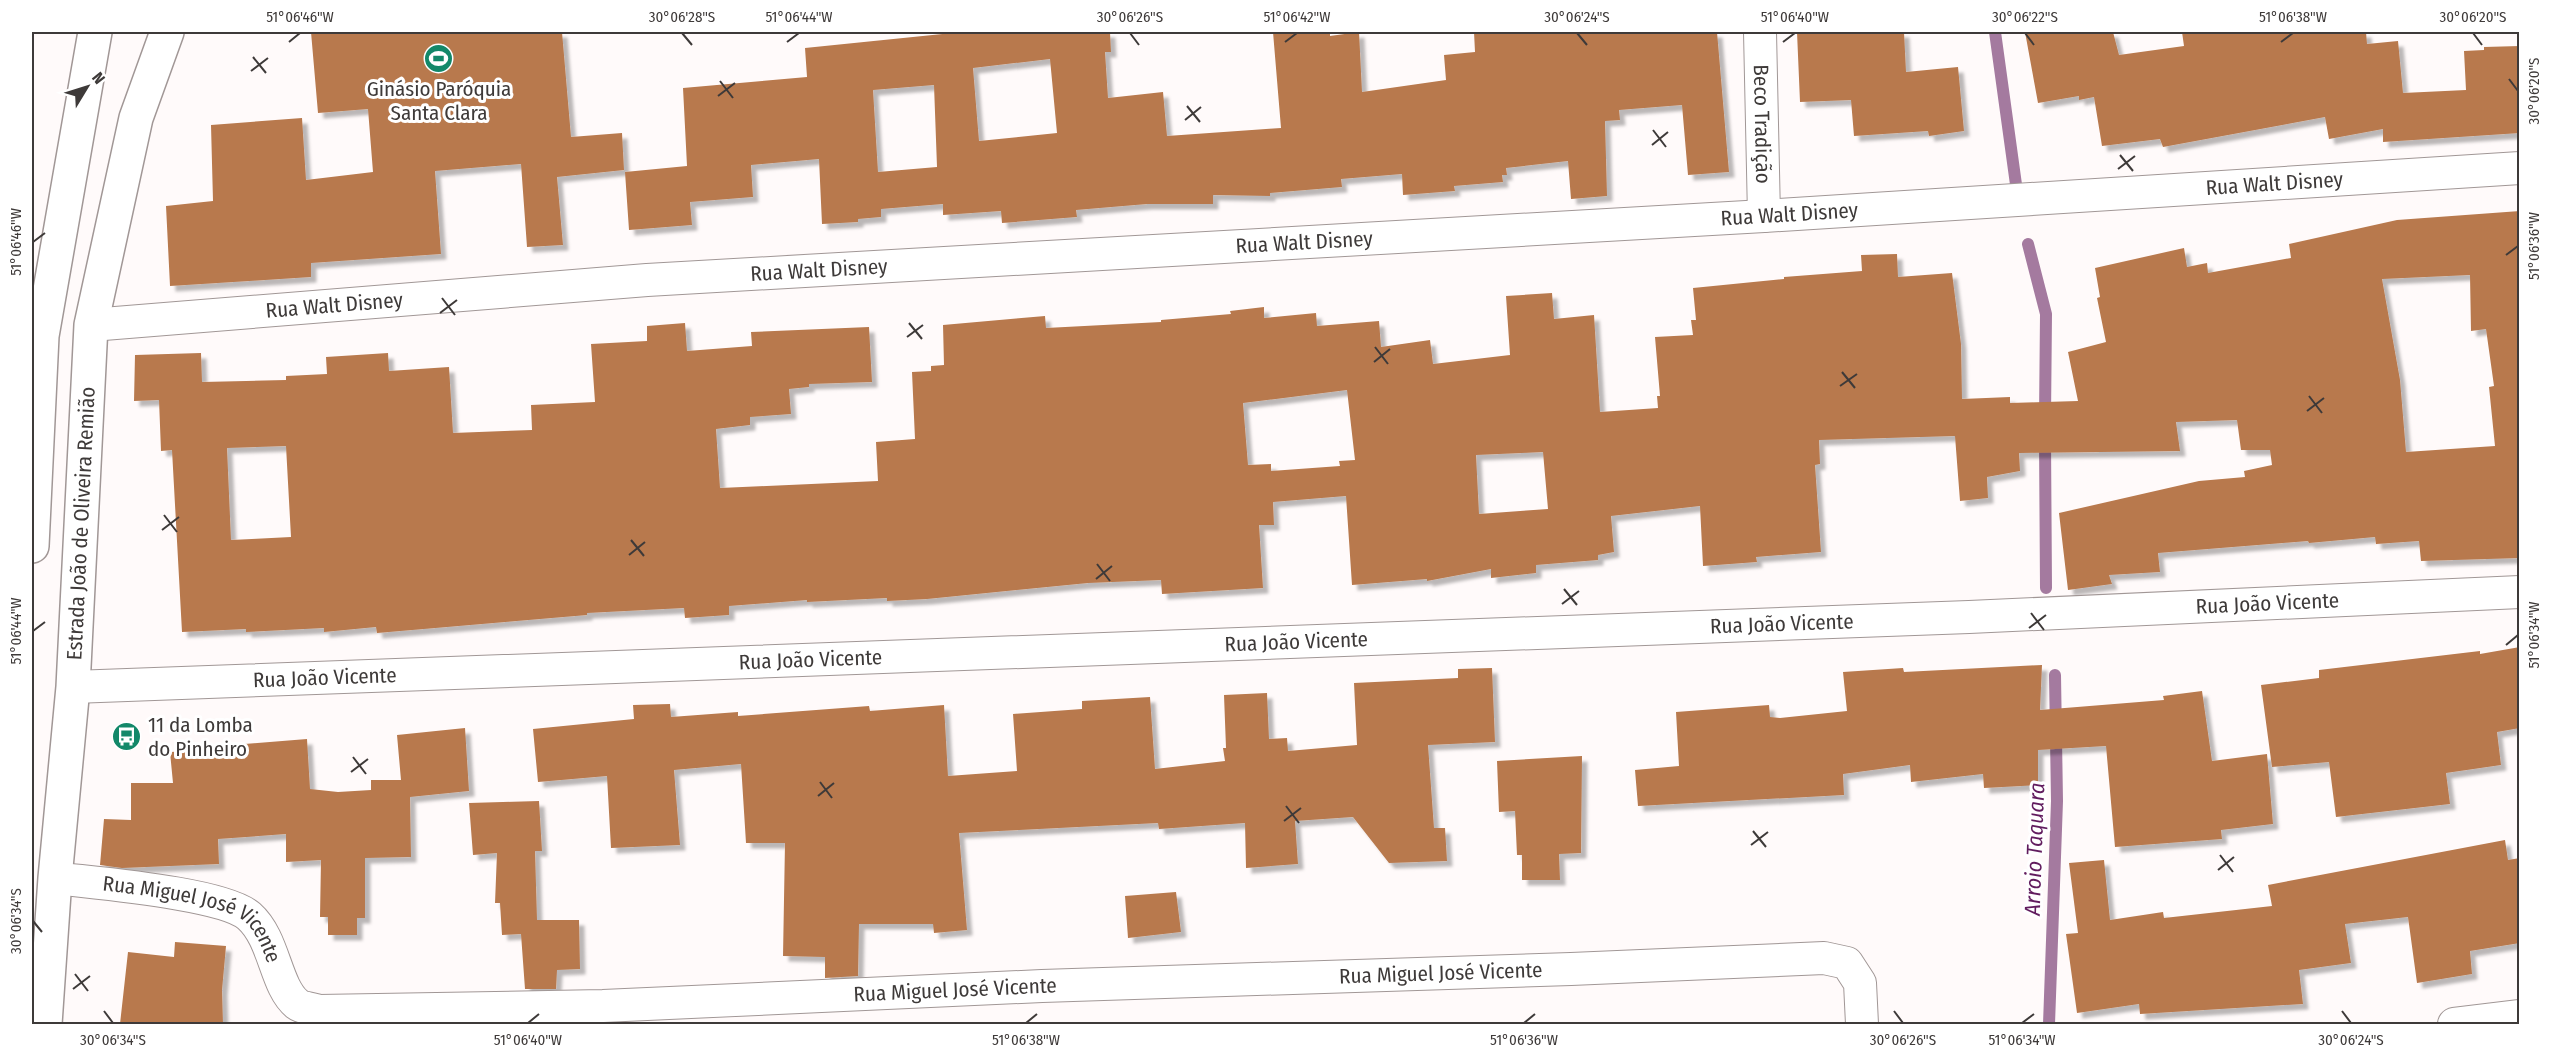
<svg xmlns="http://www.w3.org/2000/svg" width="2551" height="1056" font-family="'Fira Sans Condensed',sans-serif">
  <style>
    .lines { fill: none; stroke-linecap: round; stroke-linejoin: round }
    .stream { stroke: #a47a9f; stroke-width: 12 }
    .building { fill: #b8794d; fill-rule: evenodd; filter: url(#shadow) }
    .street-casing { stroke: #a19796; stroke-width: 34 }
    .secondary-casing { stroke: #a19796; stroke-width: 36 }
    .street { stroke: #fff; stroke-width: 32 }
    .secondary { stroke: #fff; stroke-width: 33 }
    .ticks { fill: none; stroke: #3e3a39; stroke-width: 2 }
    .labels { text-anchor: middle; stroke-width: 6; stroke-linejoin: round; paint-order: stroke }
    .poi-label { font-size: 21px; fill: #3e3a39; stroke: #fff }
    .street-label { font-size: 21px; fill: #3e3a39; stroke: #fff }
    .water-label { font-size: 22px; font-style: italic; fill: #611c5e; stroke: #fff }
    .neatline { fill: none; stroke: #3e3a39; stroke-width: 2 }
    .ticks-label { font-size: 15px; text-anchor: middle; fill: #3e3a39 }
  </style>
  <defs>
    <filter id="shadow"><feDropShadow dx="5.5" dy="5.5" stdDeviation="1.5" flood-color="#0004"/></filter>
  </defs>
  <rect width="100%" height="100%" fill="#fffafa"/>
  <g class="lines">
    <path class="stream" d="M1995,32L2018,199
      M2028,244L2046,314L2045,418
      M2045,439L2046,588
      M2049,1024L2057,801L2055,675"/>
  </g>
  <path class="building" d="M311,32H562L571,137L622,133L624,170L557,177L563,245L527,247L521,164L435,171L441,254L311,263V277L170,286L166,206L213,201L211,125L302,118L306,180L373,172L368,109L318,113Z
    M962,32H1110L1111,52H1105L1108,98L1163,92L1167,136L1281,128L1273,32H1330V36L1359,32L1362,92L1446,80L1444,55L1475,52L1474,32H1717L1729,172L1688,175L1682,105L1619,110L1620,120L1605,121L1607,196L1571,199L1568,161L1506,168L1507,175H1502L1503,182L1454,186L1455,191L1403,195L1402,174L1341,179L1342,187L1270,193V196L1213,195V204H1147L1076,210L1077,217L1002,223L1001,211L943,215V204L881,209V217L858,219V222L822,224L819,159L751,165L753,197L690,202L692,225L629,230L625,172L687,166L683,88L807,77L805,48ZM1050,59L1057,133L979,141L973,68ZM934,85L937,167L878,172L873,90Z
    M1797,32H1904L1906,72L1958,67L1964,131L1929,136L1928,131L1854,136L1851,100L1800,102Z
    M2025,32H2113L2119,55L2184,46L2182,32H2366L2367,44L2398,41L2403,93L2466,90L2464,51L2484,50V47L2520,46V133L2383,142V129L2329,139L2325,117L2163,147L2160,139L2102,146L2094,97L2079,100V96L2038,103Z
    M2520,211V558L2421,561L2419,541L2376,544L2375,537L2309,543L2308,541L2158,553L2160,572L2109,575L2112,584L2068,590L2059,513L2199,481L2245,477L2244,471L2272,465L2270,450H2241L2237,420L2176,422L2180,451L2019,453L2020,471L1987,477L1988,498L1960,501L1955,436L1819,440L1820,464L1815,465L1821,552L1756,557L1757,562L1703,566L1700,506L1611,516L1614,552L1598,555V560L1536,565V573L1491,578V569L1427,581V579L1352,585L1346,496L1273,502L1274,525H1259L1263,588L1162,594L1161,580L1088,583L927,599L887,601V598L807,602V600L729,606V615L685,618L684,608L587,613V615L377,633L376,627L324,632V628L246,632V629L182,632L172,450L161,451L159,400L134,401L135,355L201,353L202,382L286,380V376L327,374L326,357L388,353L389,371L449,367L453,433L532,430L531,405L595,402L591,344L647,341V326L685,323L687,351L752,346L751,332L869,327L872,382L809,384V387L789,389L791,414L750,417V425L716,429L720,488L878,481L876,442L915,439L912,372L931,371V366L944,365L943,325L1045,316L1046,328L1161,322V320L1231,314L1230,311L1264,307V318L1316,313L1317,326L1379,321L1381,347L1430,340L1433,364L1510,355L1506,296L1552,293L1554,319L1594,315L1600,412L1658,408L1657,396H1660L1655,337L1693,335L1691,320H1696L1693,288L1784,279V277L1862,271L1861,255L1897,254L1898,277L1952,273L1961,344L1962,399L2010,397V403L2078,401L2068,352L2106,342L2097,298L2100,297L2095,268L2184,248L2187,267L2207,263L2208,273L2291,258L2289,244L2397,220ZM2470,275L2471,331L2486,329L2494,386L2489,387L2495,446L2406,452L2400,380L2382,279ZM1347,390L1355,460L1339,461L1340,466L1271,471V464L1248,465L1243,403ZM286,446L291,537L231,540L227,448ZM1543,452L1548,509L1479,514L1476,455Z
    M2520,647V728L2497,732L2501,765L2446,773L2450,804L2336,817L2329,762L2272,767L2261,685L2319,678V670L2480,651V654Z
    M2042,665L2040,710L2164,700L2163,696L2202,691L2212,761L2267,754L2273,824L2221,830L2222,839L2115,847L2106,746L2038,750V785L1984,788L1983,774L1911,782L1910,765L1843,774L1844,795L1638,806L1635,770L1679,766L1676,712L1769,705L1770,717L1780,718L1847,711L1843,672L1903,668L1904,672Z
    M1492,668L1495,742L1428,745L1434,828H1445L1447,861L1389,863L1353,817L1295,821L1298,864L1246,868L1245,823L1159,829L1158,823L959,833L967,930L934,933L933,924H859L858,976L825,978V957L783,956L785,843H746L741,764L674,770L680,845L611,848L607,776L538,782L533,729L634,719L633,705L670,704L671,717L738,712V716L869,706L870,711L944,705L948,776L1017,771L1013,714L1082,709V701L1150,697L1155,769L1225,761L1223,748H1226L1224,695L1267,693L1269,739L1287,738L1288,751L1357,745L1354,683L1458,678V669Z
    M465,728L469,791L410,797L411,857L365,858V918H357V935H328V917H320L321,860L286,862V834L218,839L219,864L122,868L100,865L104,819L131,820V783H173L170,752L207,750V747L307,739L310,789L338,792L371,790V780H401L397,735Z
    M1582,756L1581,853L1559,854L1560,880H1522V855H1517L1515,811L1499,812L1497,761Z
    M539,801L542,851H535L537,920H579L580,969L557,970L556,989H525L521,934L502,935L500,903H495L497,853L473,855L469,803Z
    M2505,840L2508,860L2520,858V943L2470,951L2472,974L2417,983L2408,917L2345,924L2351,963L2299,970L2303,1004L2140,1014L2139,1004L2077,1013L2066,934L2078,933L2069,863L2104,860L2110,920L2163,912L2164,918L2272,906L2268,885Z
    M1176,892L1181,932L1128,938L1125,896Z
    M175,942L226,946L222,990L223,1024H120L128,952L174,957Z"/>
  <g class="lines">
    <defs>
      <g id="street">
        <path id="s1" d="M1760,32L1764,216"/>
        <path id="s2" d="M91,325L647,280L1764,216L2520,168"/>
        <path id="s3" d="M73,687L1969,617L2520,592"/>
        <path id="s4" d="M55,878C94,883 223,893 249,916C275,939 275,986 297,1004C302,1008 313,1009 319,1011L603,1006L1042,986L1571,969L1824,958L1847,963L1860,983L1862,1024"/>
        <path d="M2454,1024L2520,1016"/>
      </g>
      <g id="secondary">
        <path d="M32,546L42,336L95,32"/>
        <path id="s5" d="M45,1024L55,878L73,687L91,325L136,118L167,32"/>
      </g>
    </defs>
    <use href="#street" class="street-casing"/>
    <use href="#secondary" class="secondary-casing"/>
    <use href="#street" class="street"/>
    <use href="#secondary" class="secondary"/>
  </g>
  <path class="ticks" d="M682,33L692,45M1130,33L1139,45M1577,33L1587,45M2025,33L2034,45M2473,33L2482,45M289,42L300,33M787,42L799,33M1285,42L1297,33M1783,42L1795,33M2281,42L2293,33M253,57L266,73M251,71L268,58M2509,79L2518,91M720,81L733,98M718,96L735,83M1187,106L1200,122M1185,120L1201,107M1653,130L1666,147M1652,145L1668,132M2120,155L2133,171M2118,169L2135,156M33,242L45,233M2506,255L2518,246M442,298L455,315M440,313L457,300M909,323L922,339M907,337L923,325M1375,347L1388,364M1374,362L1390,349M1842,372L1855,388M1840,386L1857,374M2309,396L2322,413M2307,411L2324,398M164,515L177,532M162,530L179,517M631,540L644,556M629,555L645,542M1097,564L1110,581M1096,579L1112,566M1564,589L1577,605M1562,604L1579,591M2031,613L2044,630M2029,628L2046,615M33,631L45,622M2506,645L2518,635M353,757L366,774M351,772L368,759M820,782L832,798M818,796L834,783M1286,806L1299,823M1284,821L1301,808M1753,831L1766,847M1751,845L1768,832M2220,855L2233,872M2218,870L2234,857M33,921L42,932M75,974L88,991M73,989L90,976M104,1011L113,1023M1894,1011L1903,1023M2342,1011L2351,1023M528,1023L539,1014M1026,1023L1037,1014M1524,1023L1535,1014M2022,1023L2034,1014"/>
  <defs>
    <symbol id="stadium-disc" viewBox="-11 -11 22 22"><circle r="9.5" fill="#138869" stroke="#fff"/><path d="M0-5a6.5 5 0 1 0 0 10a6.5 5 0 1 0 0-10ZM-3.5-1.8h7v3.6h-7Z" fill="#fff"/></symbol>
    <symbol id="bus-disc" viewBox="-11 -11 22 22"><circle r="9.5" fill="#138869" stroke="#fff"/><path d="M-5-6H5V4H4V6H2V4H-2V6H-4V4H-5ZM-3.5-4V0h7V-4ZM-3.5 1.2v1.5H-2V1.2ZM2 1.2v1.5H3.5V1.2Z" fill="#fff"/></symbol>
  </defs>
  <g fill-rule="evenodd">
    <use href="#stadium-disc" x="422" y="42" width="33" height="33"/>
    <use href="#bus-disc" x="110" y="720" width="33" height="33"/>
  </g>
  <g class="labels">
    <g class="poi-label">
      <text x="439" y="96">Ginásio Paróquia<tspan x="439" dy="24">Santa Clara</tspan></text>
      <text x="148" y="732" text-anchor="start">11 da Lomba<tspan x="148" dy="24">do Pinheiro</tspan></text>
    </g>
    <g class="street-label">
      <text dy="7" stroke="none"><textPath href="#s1" startOffset="92">Beco Tradição</textPath></text>
      <text dy="7" stroke="none"><textPath href="#s2" startOffset="2188">Rua Walt Disney</textPath></text>
      <text dy="7" stroke="none"><textPath href="#s2" startOffset="1702">Rua Walt Disney</textPath></text>
      <text dy="7" stroke="none"><textPath href="#s2" startOffset="1216">Rua Walt Disney</textPath></text>
      <text dy="7" stroke="none"><textPath href="#s2" startOffset="730">Rua Walt Disney</textPath></text>
      <text dy="7" stroke="none"><textPath href="#s2" startOffset="244">Rua Walt Disney</textPath></text>
      <text dy="7" stroke="none"><textPath href="#s5" startOffset="502">Estrada João de Oliveira Remião</textPath></text>
      <text dy="7" stroke="none"><textPath href="#s3" startOffset="2196">Rua João Vicente</textPath></text>
      <text dy="7" stroke="none"><textPath href="#s3" startOffset="1710">Rua João Vicente</textPath></text>
      <text dy="7" stroke="none"><textPath href="#s3" startOffset="1224">Rua João Vicente</textPath></text>
      <text dy="7" stroke="none"><textPath href="#s3" startOffset="738">Rua João Vicente</textPath></text>
      <text dy="7" stroke="none"><textPath href="#s3" startOffset="252">Rua João Vicente</textPath></text>
      <text dy="7" stroke="none"><textPath href="#s4" startOffset="150">Rua Miguel José Vicente</textPath></text>
      <text dy="7" stroke="none"><textPath href="#s4" startOffset="1446">Rua Miguel José Vicente</textPath></text>
      <text dy="7" stroke="none"><textPath href="#s4" startOffset="960">Rua Miguel José Vicente</textPath></text>
    </g>
    <g class="water-label">
      <text transform="translate(2034 849) rotate(-88)" y="8">Arroio Taquara</text>
    </g>
  </g>
  <rect width="2551" height="1056" fill="none" stroke="#ffffff" stroke-width="66"/>
  <g transform="translate(87 87) rotate(52)" stroke="#ffffff" stroke-width="4.5" paint-order="stroke">
  <path d="M0-4.5L10 22L0 15L-10 22Z" fill="#3e3a39"/>
  <text y="-9" font-size="16" font-weight="bold" text-anchor="middle" fill="#3e3a39">N</text>
  </g>
  <rect x="33" y="33" width="2485" height="990" class="neatline"/>
  <g class="ticks-label">
    <text x="300" y="22">51°06'46"W</text>
    <text x="682" y="22">30°06'28"S</text>
    <text x="799" y="22">51°06'44"W</text>
    <text x="1130" y="22">30°06'26"S</text>
    <text x="1297" y="22">51°06'42"W</text>
    <text x="1577" y="22">30°06'24"S</text>
    <text x="1795" y="22">51°06'40"W</text>
    <text x="2025" y="22">30°06'22"S</text>
    <text x="2293" y="22">51°06'38"W</text>
    <text x="2473" y="22">30°06'20"S</text>
    <text transform="translate(2534 91) rotate(-90)" y="5">30°06'20"S</text>
    <text transform="translate(16 242) rotate(-90)" y="5">51°06'46"W</text>
    <text transform="translate(2534 246) rotate(-90)" y="5">51°06'36"W</text>
    <text transform="translate(16 631) rotate(-90)" y="5">51°06'44"W</text>
    <text transform="translate(2534 635) rotate(-90)" y="5">51°06'34"W</text>
    <text transform="translate(16 921) rotate(-90)" y="5">30°06'34"S</text>
    <text x="113" y="1045">30°06'34"S</text>
    <text x="528" y="1045">51°06'40"W</text>
    <text x="1026" y="1045">51°06'38"W</text>
    <text x="1524" y="1045">51°06'36"W</text>
    <text x="1903" y="1045">30°06'26"S</text>
    <text x="2022" y="1045">51°06'34"W</text>
    <text x="2351" y="1045">30°06'24"S</text>
  </g>
</svg>
